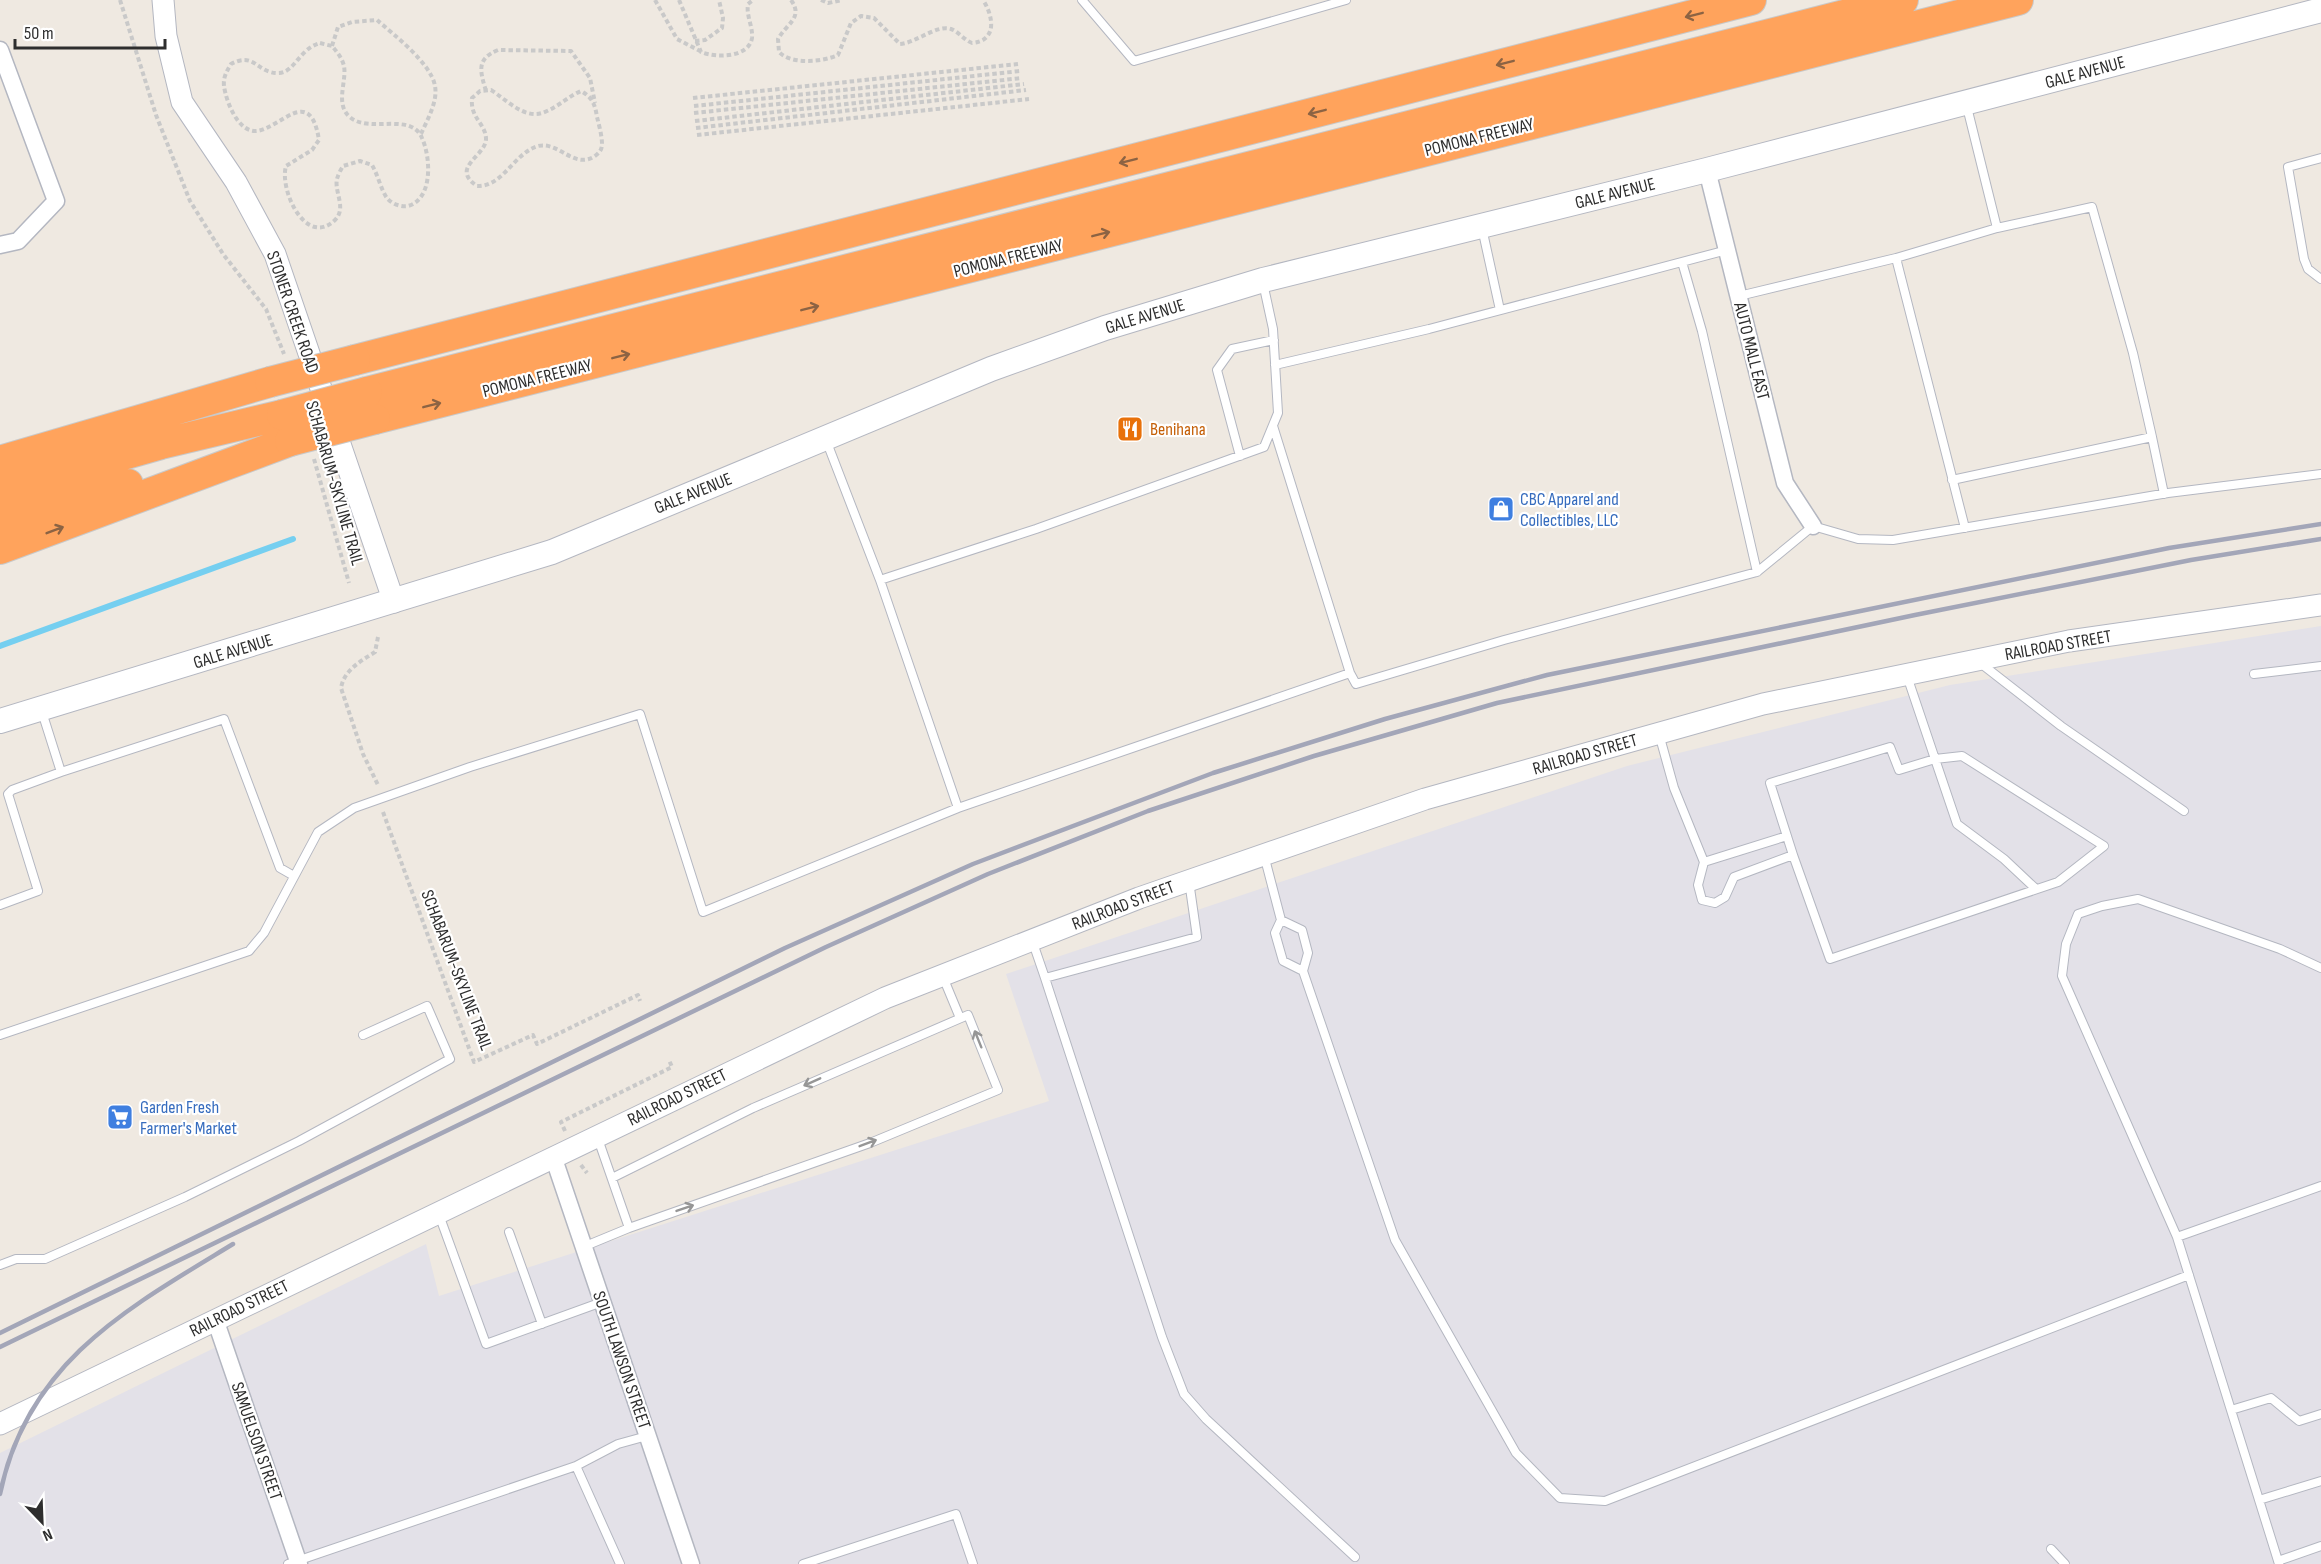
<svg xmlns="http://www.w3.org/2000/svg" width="2321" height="1564" font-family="'Sofia Sans Condensed',sans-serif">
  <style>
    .industrial { fill: #e3e1e8 }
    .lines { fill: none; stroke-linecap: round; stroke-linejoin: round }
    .stream { stroke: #75cff0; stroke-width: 6 }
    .service-casing { stroke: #b4b7c1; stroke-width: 10 }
    .minor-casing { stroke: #b4b7c1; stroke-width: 19 }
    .tertiary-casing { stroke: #b4b7c1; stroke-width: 23 }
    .secondary-casing { stroke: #b4b7c1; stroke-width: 26 }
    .motorway-casing { stroke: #c9c9c9; stroke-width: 32 }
    .path { stroke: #c9c9c9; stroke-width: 4; stroke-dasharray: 4.5 3; stroke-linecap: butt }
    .service { stroke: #fff; stroke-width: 8 }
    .minor { stroke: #fff; stroke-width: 16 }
    .tertiary { stroke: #fff; stroke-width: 21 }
    .secondary { stroke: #fff; stroke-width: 24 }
    .motorway { stroke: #ffa35c; stroke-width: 30 }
    .rail { stroke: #a3a6b8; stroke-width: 4.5 }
    .motorway-bridge-casing { stroke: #c9c9c9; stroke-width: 32; stroke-linecap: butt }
    .motorway-bridge { stroke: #ffa35c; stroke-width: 30 }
    .oneway { stroke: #8c6343 }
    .oneway2 { stroke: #969696 }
    .labels { text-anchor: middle; stroke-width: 4.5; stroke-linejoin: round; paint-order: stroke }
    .street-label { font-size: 18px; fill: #2e2e2e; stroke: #fff }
    .food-label { font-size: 18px; fill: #c56008; stroke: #fff; text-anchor: start }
    .shop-label { font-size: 18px; fill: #366cbe; stroke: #fff; text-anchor: start }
  </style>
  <rect width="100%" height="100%" fill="#efe9e1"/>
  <path class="industrial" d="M2321,626V1564H0V1453L426,1244L439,1296L1049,1101L1006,974L1627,766L1950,685Z"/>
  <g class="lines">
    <path class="stream" d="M0,646L293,539"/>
    <defs>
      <path id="service" d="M1082,0L1134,61L1346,0
        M2321,158L2288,167L2304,259L2308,269L2321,279
        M1482,228L1500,310
        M1997,228L2092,207L2133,353L2152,437
        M1739,296L1896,258
        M1275,365L1429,329L1727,250
        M826,440L880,580L1036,529L1264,447L1278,413L1273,329L1263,283
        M1240,456L1217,370L1232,349L1274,340
        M1952,480L2152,437L2164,494
        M1965,528L1896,258L1997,228L1966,103
        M1757,572L1813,526L1858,539L1893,540L2168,493L2321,474
        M880,580L958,808L1350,673L1273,426
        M1979,662L2061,726L2184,811
        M1350,673L1356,684L1504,640L1757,572L1702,331L1682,262
        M2254,674L2321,666
        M1659,734L1674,788L1704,862L1698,885L1702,900L1715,903L1725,897L1734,877L1793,855L1830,959L2058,882L2104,846L1962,756L1935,759L1907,676
        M61,772L224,719L280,868L294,876
        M1264,855L1281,920L1275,933L1283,961L1303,971L1308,953L1302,930L1281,920
        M1793,855L1770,783L1890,747L1899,770L1935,759L1957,824L2004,859L2036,889
        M1704,862L1787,836
        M0,905L38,891L8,794L12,790L61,772L42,712
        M1032,940L1045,978L1197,937L1189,881
        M1303,971L1395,1240L1516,1453L1560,1498L1605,1501L2189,1275
        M943,977L960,1018
        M1045,978L1162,1337L1184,1394L1206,1419L1355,1557
        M0,1035L249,951L264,933L318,832L354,808L470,767L640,714L703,912L958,808
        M612,1178L753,1108L968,1015L998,1090L870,1143L629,1228
        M438,1212L486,1344L602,1302
        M509,1232L542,1324
        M2177,1237L2321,1186
        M583,1247L629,1228L597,1136
        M0,1265L16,1259H45L185,1197L299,1141L450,1059L427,1006L363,1035
        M2231,1410L2271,1398L2299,1421L2321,1414
        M576,1466L618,1444L647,1436
        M2259,1500L2321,1481
        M2051,1549L2065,1564
        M2278,1561L2321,1546
        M288,1564L576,1466L620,1564
        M803,1564L956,1514L973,1564
        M2279,1564L2177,1237L2062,976L2066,944L2078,914L2102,906L2138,899L2280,949L2321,968"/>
      <path id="minor" d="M0,50L56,201L18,241L0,245
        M1707,170L1785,483L1813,526
        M553,1156L691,1564
        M215,1319L299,1564"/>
      <path id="tertiary" d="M163,0L166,36L182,102L236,182L275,254L394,602
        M0,1424L885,998L1139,898L1425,799L1763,704L2069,641L2321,605"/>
      <path id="secondary" d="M0,721L552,552L991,369L1105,328L1263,280L1707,170L2321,10"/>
      <path id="motorway" d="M355,360L1751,0
        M367,392L1903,0
        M375,419L2018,0
        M0,461L270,382
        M0,490L161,444L282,415
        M0,518L128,484
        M0,549L290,441"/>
    </defs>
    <use href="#service" class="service-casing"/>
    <use href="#minor" class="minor-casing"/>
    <use href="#tertiary" class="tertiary-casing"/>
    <use href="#secondary" class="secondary-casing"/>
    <use href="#motorway" class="motorway-casing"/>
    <path class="path" d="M120,0L156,115L190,201L223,254L266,309L284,354
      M655,0L677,39L700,51
      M679,0L701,52C715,58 749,58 752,38C753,26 746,16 748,4L753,0
      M791,0C804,18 786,24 778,39L779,52C791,65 823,62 838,55L851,23L861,16L874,18L900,44C916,43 937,24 951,29C959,32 964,40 972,43C997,41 994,17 983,0
      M821,0L828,3L842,0
      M695,41L705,40L722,28L723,18L719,0
      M320,43L332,46C337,52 342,58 344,66C347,82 334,105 351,118C371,133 411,112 422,138C431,158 433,199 408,206C400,207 392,204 387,198C381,190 378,175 372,165L360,161L343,166C341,169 338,175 337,179C334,192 347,208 335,220C306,248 279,190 286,166L312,150L319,140C310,84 281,128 257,131C238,133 226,101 224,86C223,77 227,71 231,64C255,51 257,74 279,73C295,72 299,49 320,43Z
      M332,46L338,27L352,22L377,20C394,35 431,63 435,86C438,102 427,120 421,134
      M491,90C507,100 526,122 547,111C559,106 569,96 581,91C592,97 595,104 597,117C599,125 602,136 602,144C602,150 599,153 595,156C574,170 559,141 538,146C514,153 503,187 477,186C449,167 487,156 486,138C485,123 470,118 472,98L480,91Z
      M486,91C480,71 476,59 498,50L571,51L590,78L595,103
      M693,98L1018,64
      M694,106L1020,71
      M694,113L1022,78
      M695,121L1024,84
      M696,128L1026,90
      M697,135L1029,99
      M314,459L349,583
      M378,637L375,652C361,661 344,670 341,688L363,754L378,785
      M383,812L474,1062L533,1035L537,1044L638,995L640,1001
      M565,1131L561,1122L672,1067L669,1060
      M581,1165L587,1173"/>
    <use href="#service" class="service"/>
    <use href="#minor" class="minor"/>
    <use href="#tertiary" class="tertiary"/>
    <use href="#secondary" class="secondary"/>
    <use href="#motorway" class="motorway"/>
    <path class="rail" d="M0,1333L785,948L973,864L1213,773L1385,719L1547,675L2169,548L2321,524
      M0,1347L826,947L988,874L1148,811L1314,756L1497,703L1915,615L2191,560L2321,539
      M0,1494C27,1362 128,1308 233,1244"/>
    <defs>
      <path id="motorway-bridge" d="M270,382L355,360
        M282,415L367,392
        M290,441L375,419"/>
    </defs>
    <use href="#motorway-bridge" class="motorway-bridge-casing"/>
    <use href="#motorway-bridge" class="motorway-bridge"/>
  </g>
  <defs><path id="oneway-shaft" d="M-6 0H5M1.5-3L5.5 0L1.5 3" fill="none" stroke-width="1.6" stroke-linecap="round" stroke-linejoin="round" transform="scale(1.5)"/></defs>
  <g class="oneway">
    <use href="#oneway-shaft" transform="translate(1694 15) rotate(166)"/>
    <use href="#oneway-shaft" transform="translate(1505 63) rotate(166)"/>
    <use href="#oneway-shaft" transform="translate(1317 112) rotate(166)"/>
    <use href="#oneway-shaft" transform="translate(1128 161) rotate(166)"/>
    <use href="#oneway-shaft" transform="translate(1101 234) rotate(-14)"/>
    <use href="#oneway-shaft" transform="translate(810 308) rotate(-14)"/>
    <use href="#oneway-shaft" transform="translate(621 356) rotate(-14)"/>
    <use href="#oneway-shaft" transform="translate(432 405) rotate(-14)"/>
    <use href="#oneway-shaft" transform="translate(55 530) rotate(-21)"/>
  </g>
  <g class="oneway2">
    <use href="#oneway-shaft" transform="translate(978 1039) rotate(-112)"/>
    <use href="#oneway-shaft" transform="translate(812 1082) rotate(156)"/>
    <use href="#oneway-shaft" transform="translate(868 1143) rotate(-21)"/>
    <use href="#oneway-shaft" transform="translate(685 1208) rotate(-19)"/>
  </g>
  <defs>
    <symbol id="restaurant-square" viewBox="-11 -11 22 22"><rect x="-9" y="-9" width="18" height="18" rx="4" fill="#e8710a" stroke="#fff"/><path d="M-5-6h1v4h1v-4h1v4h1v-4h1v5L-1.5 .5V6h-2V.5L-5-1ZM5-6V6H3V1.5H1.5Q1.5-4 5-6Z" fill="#fff"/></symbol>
    <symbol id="shop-square" viewBox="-11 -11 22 22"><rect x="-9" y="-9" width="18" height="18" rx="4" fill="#3f7fe0" stroke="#fff"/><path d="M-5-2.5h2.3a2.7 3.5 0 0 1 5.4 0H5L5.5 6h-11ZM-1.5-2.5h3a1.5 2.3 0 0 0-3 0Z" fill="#fff"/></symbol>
    <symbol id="supermarket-square" viewBox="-11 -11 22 22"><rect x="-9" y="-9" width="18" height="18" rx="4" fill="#3f7fe0" stroke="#fff"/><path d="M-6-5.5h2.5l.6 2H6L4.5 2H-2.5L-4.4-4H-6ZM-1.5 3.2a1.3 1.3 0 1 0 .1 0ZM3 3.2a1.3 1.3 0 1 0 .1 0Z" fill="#fff"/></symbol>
  </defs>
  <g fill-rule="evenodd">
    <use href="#restaurant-square" x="1115" y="414" width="30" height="30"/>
    <use href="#shop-square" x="1486" y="494" width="30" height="30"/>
    <use href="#supermarket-square" x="105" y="1102" width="30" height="30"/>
  </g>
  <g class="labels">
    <g class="street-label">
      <text transform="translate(2085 72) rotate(-15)" y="6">GALE AVENUE</text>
      <text transform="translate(1479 137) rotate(-14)" y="6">POMONA FREEWAY</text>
      <text transform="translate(1615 193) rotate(-14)" y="6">GALE AVENUE</text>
      <text transform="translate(1008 258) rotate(-14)" y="6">POMONA FREEWAY</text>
      <text transform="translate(293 312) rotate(71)" y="6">STONER CREEK ROAD</text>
      <text transform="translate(1145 316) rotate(-17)" y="6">GALE AVENUE</text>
      <text transform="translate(1752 351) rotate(76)" y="6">AUTO MALL EAST</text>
      <text transform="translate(537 378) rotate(-14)" y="6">POMONA FREEWAY</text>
      <text transform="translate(335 483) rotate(74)" y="6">SCHABARUM-SKYLINE TRAIL</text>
      <text transform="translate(693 493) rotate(-22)" y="6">GALE AVENUE</text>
      <text transform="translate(2058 645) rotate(-10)" y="6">RAILROAD STREET</text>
      <text transform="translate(233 651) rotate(-17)" y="6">GALE AVENUE</text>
      <text transform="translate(1585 754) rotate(-16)" y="6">RAILROAD STREET</text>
      <text transform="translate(1123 905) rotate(-21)" y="6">RAILROAD STREET</text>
      <text transform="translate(457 970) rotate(69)" y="6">SCHABARUM-SKYLINE TRAIL</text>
      <text transform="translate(677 1097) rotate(-26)" y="6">RAILROAD STREET</text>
      <text transform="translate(239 1308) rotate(-26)" y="6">RAILROAD STREET</text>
      <text transform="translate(622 1360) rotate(71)" y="6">SOUTH LAWSON STREET</text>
      <text transform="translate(257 1441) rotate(71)" y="6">SAMUELSON STREET</text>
    </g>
    <g class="food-label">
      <text x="1150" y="435">Benihana</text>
    </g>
    <g class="shop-label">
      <text x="1520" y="505">CBC Apparel and<tspan x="1520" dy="21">Collectibles, LLC</tspan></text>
      <text x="140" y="1113">Garden Fresh<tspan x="140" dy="21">Farmer's Market</tspan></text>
    </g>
  </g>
  <g transform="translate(42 1522) rotate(157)" stroke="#ffffff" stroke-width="4.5" paint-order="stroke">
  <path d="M0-4.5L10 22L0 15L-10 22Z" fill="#2e2e2e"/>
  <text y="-9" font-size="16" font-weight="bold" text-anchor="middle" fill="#2e2e2e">N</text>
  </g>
  <path d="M15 39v9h150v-9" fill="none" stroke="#2e2e2e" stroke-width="3"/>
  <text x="24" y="39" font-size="18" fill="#2e2e2e" stroke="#ffffff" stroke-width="4.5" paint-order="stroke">50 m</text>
</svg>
